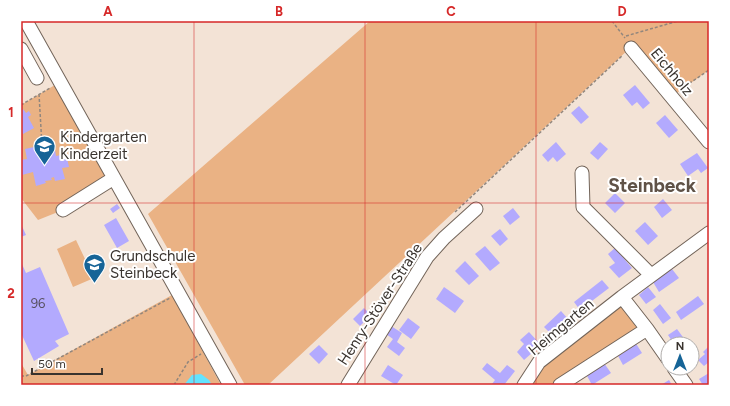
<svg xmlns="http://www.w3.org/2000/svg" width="730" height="406" font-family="Figtree,sans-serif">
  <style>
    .green { fill: #eab284 }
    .water { fill: #63e3fe }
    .building { fill: #b3aafe }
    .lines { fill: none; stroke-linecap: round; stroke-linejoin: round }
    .minor-casing { stroke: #726459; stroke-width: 15 }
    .path { stroke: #91867d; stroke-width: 1.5; stroke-dasharray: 3 2; stroke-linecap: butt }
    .minor { stroke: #fff; stroke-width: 13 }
    .grid { fill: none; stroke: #d62828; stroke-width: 1; stroke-opacity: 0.55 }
    .labels { text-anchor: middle; stroke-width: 4; stroke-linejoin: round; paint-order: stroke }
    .number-label { font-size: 13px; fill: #585162 }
    .street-label { font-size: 15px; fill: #39332e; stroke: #fff }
    .poi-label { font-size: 15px; fill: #39332e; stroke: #fff; text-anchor: start }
    .district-label { font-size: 19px; font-weight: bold; fill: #5f5247; stroke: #fff }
    .neatline { fill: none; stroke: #d62828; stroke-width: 1.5 }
    .grid-label { font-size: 13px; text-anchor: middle; font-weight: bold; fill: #d62828 }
  </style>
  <rect width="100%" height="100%" fill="#f3e3d6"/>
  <path class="green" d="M370,21H709V70L671,97L630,48L268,385H245L148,214Z
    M60,82L114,178L63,210L38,220L21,198V105Z
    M76,240L94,278L73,287L57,249Z
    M172,295L221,385H21V363L28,375Z
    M622,297L647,329L560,385H524L539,362Z"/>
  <path class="water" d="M201,374L209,380L212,385H184L192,375Z"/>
  <path class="building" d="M635,85L650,103L643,109L637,102L632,106L623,95Z
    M579,106L589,117L581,124L571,113Z
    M23,109L26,113L29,111L31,115L28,117L34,128L23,134L21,130V111Z
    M665,115L678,130L669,138L656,123Z
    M556,142L566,154L557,162L553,157L548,162L542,155Z
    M600,142L608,149L598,160L590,153Z
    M54,144L56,156L66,154L69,167L62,168L65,179L55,181L54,177L51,178L52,180L45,181L46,183L36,186L33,172L22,175L21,160L27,159L25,149L34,147L35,151L42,149V146Z
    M697,153L708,168L701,173L698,169L688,176L680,164Z
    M615,193L625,203L615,213L605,203Z
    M663,199L672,210L662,218L654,207Z
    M117,204L120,208L113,213L110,209Z
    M513,208L520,217L510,225L503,216Z
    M116,218L129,241L117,248L104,225Z
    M645,222L658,236L648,245L635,231Z
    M21,224L26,235L21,237Z
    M500,229L508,239L500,246L491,236Z
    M485,246L500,263L490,271L475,254Z
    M615,248L632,268L619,278L609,267L615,263L608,254Z
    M465,261L479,276L469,285L455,271Z
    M21,262L26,273L40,267L69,334L55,341L59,346L34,361L21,333Z
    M672,269L679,278L659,292L653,282Z
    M602,280L609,288L580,310L574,302Z
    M444,287L464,301L455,313L436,299Z
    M648,287L656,297L646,304L639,295Z
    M698,296L704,304L681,320L676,312Z
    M660,304L671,318L663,324L653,310Z
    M364,308L371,315L360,326L353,319Z
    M561,311L569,320L552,335L544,327Z
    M408,318L420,327L411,339L399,330Z
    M391,326L402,333L397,342L405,348L399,356L387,347L393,339L386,334Z
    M677,329L688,344H674L668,335Z
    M529,332L541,345L524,360L517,352L524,344L520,340Z
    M635,342L642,353L623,365L617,354Z
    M319,345L328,354L319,364L309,354Z
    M709,346V362L704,366L698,360L705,354L703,352Z
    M487,363L500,373L507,365L515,371L504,385H493L492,384L495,380L482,369Z
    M604,363L611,373L592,385L586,374Z
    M388,365L403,375L396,385L381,376Z
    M709,373V385H703L699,379Z
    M669,380L672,385H661Z"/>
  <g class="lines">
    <defs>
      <path id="minor" d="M26,21L230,385
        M631,48L709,142
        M21,49L37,78
        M582,173L583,207L651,275
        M63,210L114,178
        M622,297L647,329L668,359
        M674,368L686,385
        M348,385L427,257L444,238L476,209
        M524,385L539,362L622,297L709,233
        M560,385L647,329"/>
    </defs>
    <use href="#minor" class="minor-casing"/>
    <path class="path" d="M612,21L625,38
      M626,36L678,21
      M681,89L709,70
      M39,94L42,146
      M21,105L50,88
      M455,212L623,55
      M21,376H26L170,298
      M174,385L188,362L201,354"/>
    <use href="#minor" class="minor"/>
  </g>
  <path class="grid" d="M194,21V385M365,21V385M536,21V385M21,203H709"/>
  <defs>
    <symbol id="school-pin" viewBox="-11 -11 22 30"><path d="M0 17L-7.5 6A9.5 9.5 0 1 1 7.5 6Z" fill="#166497" stroke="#fff"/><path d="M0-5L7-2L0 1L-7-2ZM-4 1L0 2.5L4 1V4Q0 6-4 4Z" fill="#fff"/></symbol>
  </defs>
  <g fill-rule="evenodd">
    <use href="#school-pin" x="32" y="134" width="25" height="34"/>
    <use href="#school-pin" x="82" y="252" width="25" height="34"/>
  </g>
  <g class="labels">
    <g class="number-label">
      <text x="38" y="308">96</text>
    </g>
    <g class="street-label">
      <text transform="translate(672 72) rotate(50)" y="5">Eichholz</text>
      <text transform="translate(380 304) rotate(-57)" y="5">Henry-Stöver-Straße</text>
      <text transform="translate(561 327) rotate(-40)" y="5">Heimgarten</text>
    </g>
    <g class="poi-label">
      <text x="60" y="142">Kindergarten<tspan x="60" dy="17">Kinderzeit</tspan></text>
      <text x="110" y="261">Grundschule<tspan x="110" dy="17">Steinbeck</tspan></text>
    </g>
    <g class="district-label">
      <text x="652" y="192">Steinbeck</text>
    </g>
  </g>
  <rect width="730" height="406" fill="none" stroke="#ffffff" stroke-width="44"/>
  <g transform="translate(680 356)"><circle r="19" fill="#ffffff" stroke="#b0adab"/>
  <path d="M0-3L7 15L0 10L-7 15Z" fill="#166497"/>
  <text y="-6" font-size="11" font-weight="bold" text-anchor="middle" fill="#39332e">N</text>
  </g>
  <path d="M32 368v6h70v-6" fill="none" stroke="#39332e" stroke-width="2"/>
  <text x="38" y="368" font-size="12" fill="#39332e" stroke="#ffffff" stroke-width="3" paint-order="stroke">50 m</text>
  <rect x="22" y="22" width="686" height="362" class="neatline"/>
  <g class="grid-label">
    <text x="108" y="16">A</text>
    <text x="279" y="16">B</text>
    <text x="451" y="16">C</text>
    <text x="622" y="16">D</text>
    <text x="11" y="117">1</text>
    <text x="11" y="298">2</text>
  </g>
</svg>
